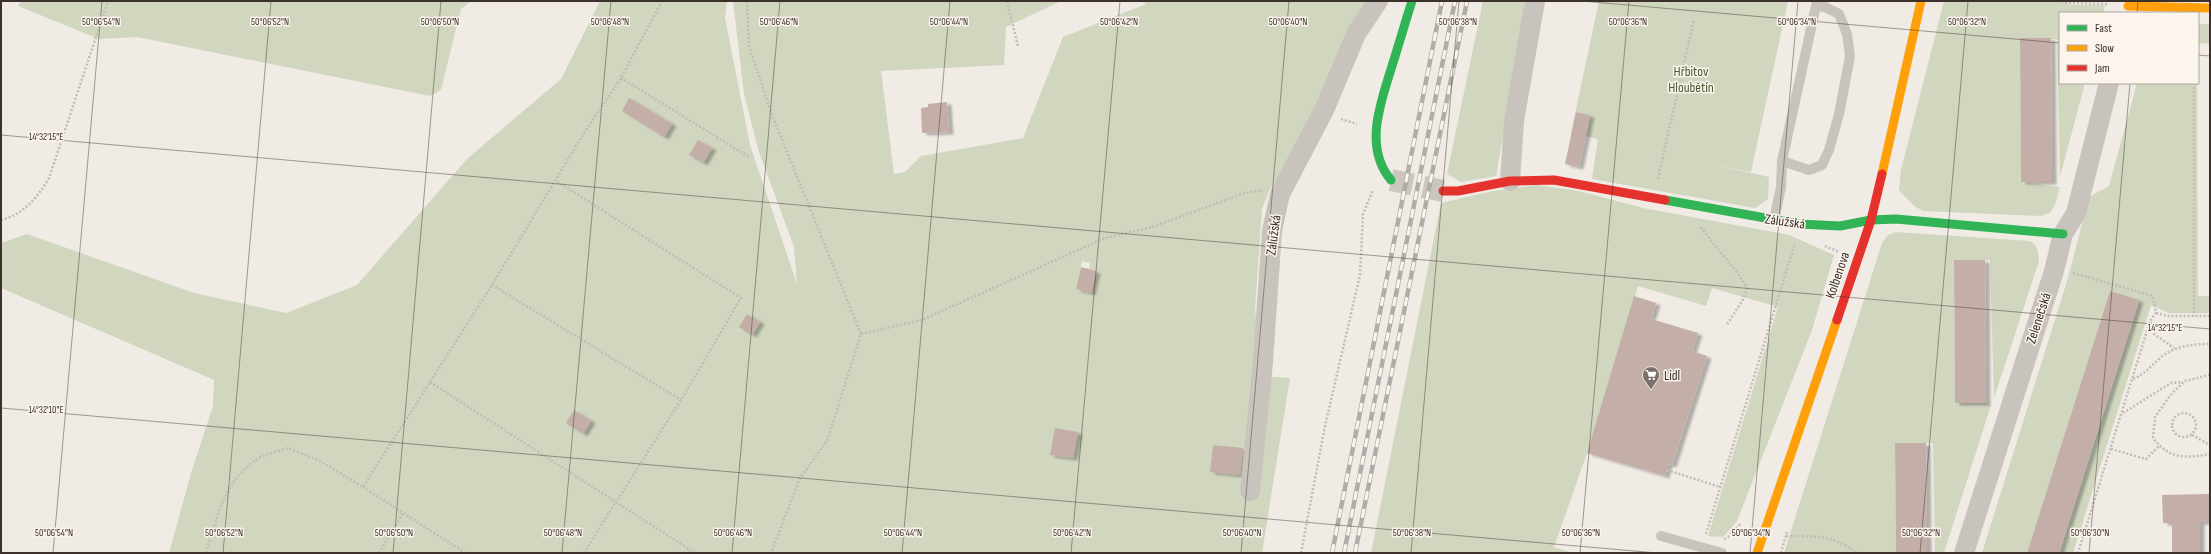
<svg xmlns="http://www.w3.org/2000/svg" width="2211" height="554" font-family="'Sofia Sans Condensed',sans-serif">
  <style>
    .green { fill: #d1d6bf; fill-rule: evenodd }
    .building { fill: #c3afa7; filter: url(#shadow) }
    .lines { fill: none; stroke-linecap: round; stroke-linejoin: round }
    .secondary-tunnel { stroke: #ccc6c0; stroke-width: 22; stroke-dasharray: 22 11; stroke-linecap: butt }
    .path { stroke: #c2bbb6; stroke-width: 2.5; stroke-dasharray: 2 2; stroke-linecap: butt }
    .lane { stroke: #c9c3be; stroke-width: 10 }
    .street { stroke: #c9c3be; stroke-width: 20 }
    .fast { stroke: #30b455; stroke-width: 9 }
    .slow { stroke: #ff9f0a; stroke-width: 9 }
    .jam { stroke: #e5322d; stroke-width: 9 }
    .rail-casing { stroke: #b1aca8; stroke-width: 4.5 }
    .rail { stroke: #fbf5ee; stroke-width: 3; stroke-dasharray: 9; stroke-linecap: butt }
    .ticks { fill: none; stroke: #3b302b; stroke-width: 1; stroke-opacity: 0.45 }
    .labels { text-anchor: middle; stroke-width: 3; stroke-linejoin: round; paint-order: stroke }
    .park-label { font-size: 14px; fill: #4a5a2e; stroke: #fbf5ee }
    .street-label { font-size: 14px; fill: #3b302b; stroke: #fbf5ee }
    .poi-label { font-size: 14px; fill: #3b302b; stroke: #fbf5ee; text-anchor: start }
    .ticks-label { font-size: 10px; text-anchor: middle; fill: #3b302b; stroke: #fbf5ee; stroke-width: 3; stroke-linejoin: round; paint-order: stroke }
  </style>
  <defs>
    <filter id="shadow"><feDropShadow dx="4.5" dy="2.5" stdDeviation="1" flood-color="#0004"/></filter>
  </defs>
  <rect width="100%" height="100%" fill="#f0ebe5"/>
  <path class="green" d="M21,1H471L461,9L441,90L430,96L137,37L99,39L18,6Z
    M600,1H727L725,18L750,145L797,284L794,247L758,149L744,94L733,1H1061L1006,27L1004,65L881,71L894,174L905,172L921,156L1023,138L1063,37L1146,4L1142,1H1378L1285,169L1270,189L1262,209L1255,309L1262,376L1290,378L1262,553H169L192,470L213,406L214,380L1,288V243L27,234L194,293L286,313L357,285L467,159L561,79ZM1082,261L1090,263L1089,269L1096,271L1091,292L1076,289Z
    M1483,1H1524L1525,12L1496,176L1461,182L1447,174Z
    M1599,1H1788L1751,172L1716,165L1769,177L1768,199L1755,208L1592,179L1598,139L1571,133ZM1577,112L1590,115L1585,136L1572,132Z
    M1944,1H2067L2069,5H2105L2103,13H2060V83H2085L2060,177L2057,39H2020L2021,182L2060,187L2055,205L2050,213L2041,216L1923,211L1914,206L1899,190L1901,170Z
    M2198,24H2210V43L2198,44Z
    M2137,83H2197L2198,296H2210V313H2169L2151,305L2073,553H2059L2139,301L2110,291L2027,553H1982L2068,278L2089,197L2109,186Z
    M1537,185L1579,191L1643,208L1789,235L1834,255L1812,330L1737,521L1723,537L1708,536L1778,307L1712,288L1706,306L1638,286L1587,453L1554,547L1572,553H1371L1441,203L1493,191Z
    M1896,232L2030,241C2038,246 2038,251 2039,261L1994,398L1990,260H1954L1955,403H1986L1991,405L1944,553H1935L1933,443H1895L1896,553H1784L1882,243L1888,235Z"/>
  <path class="building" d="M2020,38H2051L2052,182H2021Z
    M629,98L672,124L664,137L622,111Z
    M947,102L949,132L922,133L921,108L928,107V104Z
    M1576,112L1590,115L1579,167L1565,164Z
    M698,140L712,148L703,163L689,155Z
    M1954,260H1985L1986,403H1955Z
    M1081,267L1096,271L1091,293L1076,289Z
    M2110,291L2139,300L2108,398L2059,553H2027Z
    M1634,296L1656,303L1651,319L1698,333L1692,351L1707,356L1672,465L1668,464L1665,476L1587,453Z
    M747,314L760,322L752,335L739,327Z
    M574,410L591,421L583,434L566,423Z
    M1055,428L1078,432L1073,458L1050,455Z
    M1895,443H1926L1927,553H1896Z
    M1213,445L1243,448L1240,475L1210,472Z
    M2209,494L2210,522H2200V553H2172V523H2163L2162,495Z"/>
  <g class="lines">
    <path class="secondary-tunnel" d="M1391,180L1443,191"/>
    <path class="path" d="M747,1L749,46L772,115L861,334L827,441L800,478L771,553
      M1007,1L1018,46
      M2062,1L2064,3L2109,4
      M621,78L749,157
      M2194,83V316
      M1341,119L1357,124
      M1658,179L1694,19
      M1,220C24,214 37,198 49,178L108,1
      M1701,227C1715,248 1735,266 1747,288L1744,298L1726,326
      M1825,246L1839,252
      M2073,273L2153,296L2156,313L2150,321L2078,553
      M492,285L681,400
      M2156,313L2167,316H2210
      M2150,322L2154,334L2174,348
      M861,334L922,320L1105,238L1149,228L1245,193L1263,190
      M2210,375L2185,381L2172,393L2155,417L2153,438C2170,460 2185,458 2210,454
      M2133,379C2145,374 2150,367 2160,358C2174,346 2192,344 2210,344
      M430,382L616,502L681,400L741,298L556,181
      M2123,413L2171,383L2183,382
      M2172 425a12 12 0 1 1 24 0a12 12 0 1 1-24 0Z
      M2192,435L2210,445
      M2111,449L2146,459L2159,446
      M1667,470L1720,487
      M363,487L465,553
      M1706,534L1795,243
      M1786,536C1814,536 1834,535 1857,553
      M1724,539L1728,537L1741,523
      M206,553C217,517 225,477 261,457C269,453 279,451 288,448L318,460L363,487L492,285L584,133L621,78L662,1
      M379,553L403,513
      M584,553L616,502L695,553
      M1301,553L1325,426L1360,275L1363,214L1373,190
      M1781,553L1787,532"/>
    <path class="lane" d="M1782,161L1809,170L1822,165L1829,150L1839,114L1850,56L1847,34L1839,14L1825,7L1816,6
      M1774,220L1781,187L1782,161L1817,1
      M1661,536L1722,553"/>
    <path class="street" d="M1510,181L1514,121L1535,1
      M1250,491L1263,362L1272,231L1280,194L1325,108L1356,34L1378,1
      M1964,553L2054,271L2063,234L2076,213L2109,83"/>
    <path class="fast" d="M1391,180C1363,147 1381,102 1392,66C1399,44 1405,23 1412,1
      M1665,200L1799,224L1840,226L1871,220L1896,219L2063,234"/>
    <path class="slow" d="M2128,6L2210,8
      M1882,174L1921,1
      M1757,553L1837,320"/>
    <path class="jam" d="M1443,191H1458L1510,181L1554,180L1665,200
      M1837,320L1871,220L1882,174"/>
    <defs>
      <path id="rail" d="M1332,553L1442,1
        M1344,553L1455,1
        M1355,553L1467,1"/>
    </defs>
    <use href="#rail" class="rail-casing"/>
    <use href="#rail" class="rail"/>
  </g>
  <path class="ticks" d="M1582,1L2060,43M2137,13L2138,1M2198,55L2210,56M1,135L2210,329M1,408L1657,553M53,553L102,1M223,553L271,1M393,553L441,1M562,553L611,1M732,553L780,1M902,553L950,1M1071,553L1120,1M1241,553L1289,1M1411,553L1459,1M1580,553L1629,1M1750,553L1798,1M1920,553L1968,1M2089,553L2130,83"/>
  <defs>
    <symbol id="supermarket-pin" viewBox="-11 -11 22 30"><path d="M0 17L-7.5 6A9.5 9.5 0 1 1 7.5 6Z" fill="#7a716c" stroke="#fbf5ee"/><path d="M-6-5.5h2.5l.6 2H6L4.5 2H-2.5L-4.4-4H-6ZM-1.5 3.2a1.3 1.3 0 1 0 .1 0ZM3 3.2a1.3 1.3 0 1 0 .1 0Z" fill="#fff"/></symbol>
  </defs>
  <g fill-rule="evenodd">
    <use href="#supermarket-pin" x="1641" y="365" width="20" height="27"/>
  </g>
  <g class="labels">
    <g class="park-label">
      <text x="1691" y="76">Hřbitov<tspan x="1691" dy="16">Hloubětín</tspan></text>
    </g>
    <g class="street-label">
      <text transform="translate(1785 221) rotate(8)" y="5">Zálužská</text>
      <text transform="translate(1273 235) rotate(-82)" y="5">Zálužská</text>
      <text transform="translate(1837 275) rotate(-71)" y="5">Kolbenova</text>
      <text transform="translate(2038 318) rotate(-72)" y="5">Zelenečská</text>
    </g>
    <g class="poi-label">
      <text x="1664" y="380">Lidl</text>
    </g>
  </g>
  <g class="ticks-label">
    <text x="101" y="25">50°06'54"N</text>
    <text x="270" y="25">50°06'52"N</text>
    <text x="440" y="25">50°06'50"N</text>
    <text x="610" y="25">50°06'48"N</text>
    <text x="779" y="25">50°06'46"N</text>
    <text x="949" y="25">50°06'44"N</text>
    <text x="1119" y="25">50°06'42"N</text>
    <text x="1288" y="25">50°06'40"N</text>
    <text x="1458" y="25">50°06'38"N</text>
    <text x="1628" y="25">50°06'36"N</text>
    <text x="1797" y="25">50°06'34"N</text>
    <text x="1967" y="25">50°06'32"N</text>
    <text x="46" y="140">14°32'15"E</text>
    <text x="2165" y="331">14°32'15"E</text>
    <text x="46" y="413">14°32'10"E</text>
    <text x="54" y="536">50°06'54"N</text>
    <text x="224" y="536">50°06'52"N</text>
    <text x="394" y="536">50°06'50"N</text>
    <text x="563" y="536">50°06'48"N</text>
    <text x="733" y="536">50°06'46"N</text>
    <text x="903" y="536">50°06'44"N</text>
    <text x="1072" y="536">50°06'42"N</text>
    <text x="1242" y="536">50°06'40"N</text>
    <text x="1412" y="536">50°06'38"N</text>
    <text x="1581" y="536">50°06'36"N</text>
    <text x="1751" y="536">50°06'34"N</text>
    <text x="1921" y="536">50°06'32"N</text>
    <text x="2090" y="536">50°06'30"N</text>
  </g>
  <rect width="2211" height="554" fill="none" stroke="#3b302b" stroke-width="4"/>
  <rect x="2059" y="12" width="140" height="72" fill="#fbf5ee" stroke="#aea6a0"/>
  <rect x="2067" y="25" width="20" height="6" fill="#30b455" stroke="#aea6a0"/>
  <text x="2095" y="32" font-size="12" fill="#3b302b">Fast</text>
  <rect x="2067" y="45" width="20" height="6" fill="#ff9f0a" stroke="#aea6a0"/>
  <text x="2095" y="52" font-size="12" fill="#3b302b">Slow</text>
  <rect x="2067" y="65" width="20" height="6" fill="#e5322d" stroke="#aea6a0"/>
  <text x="2095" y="72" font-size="12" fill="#3b302b">Jam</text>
</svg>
